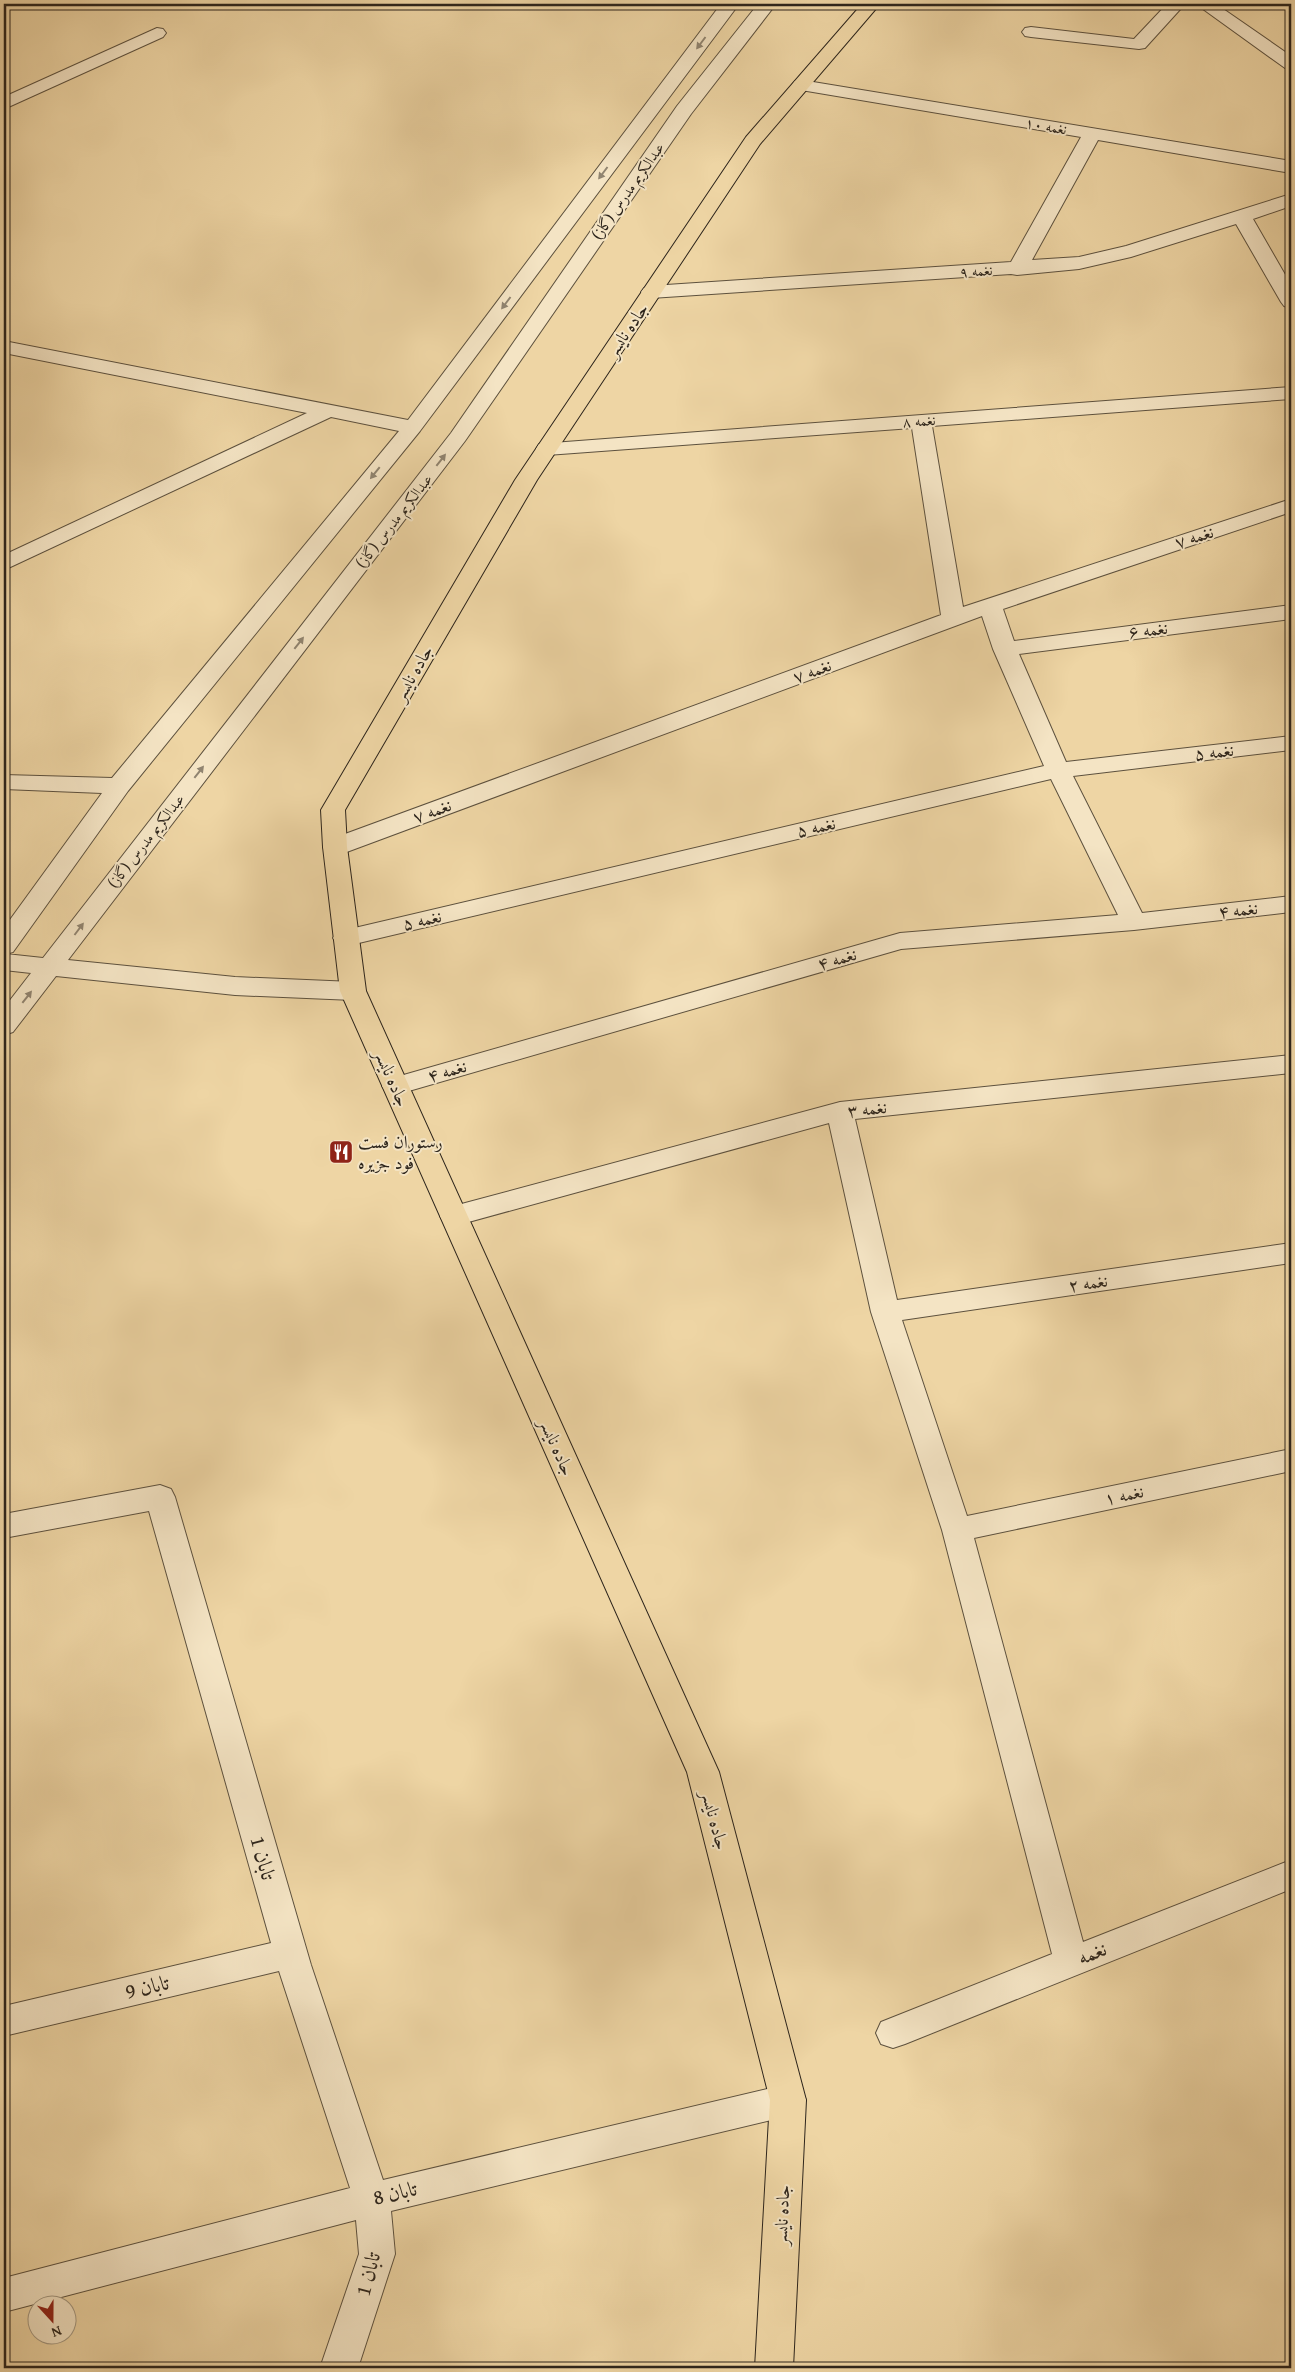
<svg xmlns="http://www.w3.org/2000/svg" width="1295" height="2372" font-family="'Gentium Book Plus',Amiri,serif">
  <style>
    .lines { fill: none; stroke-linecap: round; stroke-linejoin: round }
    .minor-casing { stroke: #5d513e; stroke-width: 2 }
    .major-casing { stroke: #2d251c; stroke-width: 2 }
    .minor { fill: #f4e4c4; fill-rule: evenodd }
    .major { fill: #eed5a4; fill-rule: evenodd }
    .oneway { fill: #908470 }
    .labels { text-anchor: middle; stroke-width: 4; stroke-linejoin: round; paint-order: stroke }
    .far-street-label { font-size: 15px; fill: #2d251c; stroke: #f4e4c4 }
    .street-label { font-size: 18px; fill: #2d251c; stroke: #f4e4c4 }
    .poi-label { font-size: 18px; fill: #2d251c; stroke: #f4e4c4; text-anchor: start }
    .near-street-label { font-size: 21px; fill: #2d251c; stroke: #f4e4c4 }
  </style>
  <rect width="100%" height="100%" fill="#eed5a4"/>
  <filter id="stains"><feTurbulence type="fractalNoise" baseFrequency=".004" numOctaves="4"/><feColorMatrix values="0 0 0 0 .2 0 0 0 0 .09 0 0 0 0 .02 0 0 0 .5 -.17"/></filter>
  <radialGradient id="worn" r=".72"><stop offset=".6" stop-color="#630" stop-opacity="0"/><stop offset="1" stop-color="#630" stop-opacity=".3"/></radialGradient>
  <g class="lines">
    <defs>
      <path id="minor" d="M721,4H739L420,431L128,791L13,952L6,954L43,958L451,433L677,106L758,4H776L691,114L465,441L68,960L235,977L353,982L362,985L366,991L362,997L353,1000L235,995L56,976L13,1032L4,1035V1008L31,973L4,970V928L102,793L4,789V775L112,778L399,431L331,417L4,570V555L307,413L4,353V341L408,420Z
        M1167,4H1185L1145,48L1139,49L1031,37L1025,36L1022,32L1025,28L1031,27L1134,39Z
        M1196,4H1216L1291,56V69L1285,68Z
        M157,28L163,29L166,33L163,37L4,109V97Z
        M801,80L1291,161V173L1098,140L1032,260L1079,257L1126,246L1291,194V206L1253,219L1291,285V308L1284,306L1281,302L1236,224L1131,257L1079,269L1017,275L1011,274L651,298L644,296L641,292L644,288L651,286L1011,262L1081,137L795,89L792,85L795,81Z
        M1291,387V399L932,426L963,607L1291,499V512L1003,609L1014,641L1291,605V619L1019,654L1066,762L1291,736V750L1073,776L1142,913L1291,896V912L1134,930L901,949L395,1095L386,1092L382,1086L386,1080L900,933L1118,915L1051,779L346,946L337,944L333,938L337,932L346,930L1044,766L993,649L982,616L344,853L335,855L326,853L323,847L326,841L941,615L912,428L547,455L539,454L536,449L539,444Z
        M1291,1055V1073L855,1119L897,1300L1291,1243V1263L902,1320L967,1516L1291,1449V1471L974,1538L1083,1942L1291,1860V1889L905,2044L893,2048L881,2044L876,2033L881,2022L1052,1954L942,1530L871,1312L829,1123L454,1226L444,1223L440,1216L444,1209L454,1206L840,1102Z
        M160,1485L171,1489L175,1497L311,1965L383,2180L788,2084L800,2089L806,2100L800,2111L788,2116L391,2211L395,2254L358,2368H320L359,2254L356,2220L4,2312V2278L350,2188L279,1971L4,2036V2006L271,1943L149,1511L4,1538V1514Z"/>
      <path id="major" d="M862,4H880L760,144L537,480L345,810L347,847L366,991L719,1772L806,2100L793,2368H755L770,2100L687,1772L340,991L323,847L321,810L515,480L746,137Z"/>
    </defs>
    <use href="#minor" class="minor-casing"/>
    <use href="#major" class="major-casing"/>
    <use href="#minor" class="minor"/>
    <use href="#major" class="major"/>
  </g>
  <defs><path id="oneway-solid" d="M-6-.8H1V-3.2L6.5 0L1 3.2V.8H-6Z" transform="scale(1.25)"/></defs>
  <g class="oneway">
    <use href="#oneway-solid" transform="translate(701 43) rotate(127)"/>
    <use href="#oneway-solid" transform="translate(603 173) rotate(127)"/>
    <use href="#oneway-solid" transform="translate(506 303) rotate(127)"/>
    <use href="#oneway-solid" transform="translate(441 460) rotate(-52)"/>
    <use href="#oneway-solid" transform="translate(375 473) rotate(129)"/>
    <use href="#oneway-solid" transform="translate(299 643) rotate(-52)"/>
    <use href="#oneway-solid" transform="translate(199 772) rotate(-52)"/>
    <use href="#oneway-solid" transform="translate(79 929) rotate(-53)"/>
    <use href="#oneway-solid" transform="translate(27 997) rotate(-52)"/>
  </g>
  <defs>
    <symbol id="restaurant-square" viewBox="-11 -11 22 22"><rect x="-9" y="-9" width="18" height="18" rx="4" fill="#8f2418" stroke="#f4e4c4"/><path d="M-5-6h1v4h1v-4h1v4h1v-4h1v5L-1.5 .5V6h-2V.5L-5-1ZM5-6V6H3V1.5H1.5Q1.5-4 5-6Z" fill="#fff"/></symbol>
  </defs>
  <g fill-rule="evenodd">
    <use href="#restaurant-square" x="327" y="1138" width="28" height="28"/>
  </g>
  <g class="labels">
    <g class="far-street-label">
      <text transform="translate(1046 126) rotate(10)" y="5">نغمه ۱۰</text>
      <text transform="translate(628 191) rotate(-55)" y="5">عبدالکریم مدرس (گاز)</text>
      <text transform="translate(976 271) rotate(-4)" y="5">نغمه ۹</text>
      <text transform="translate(919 421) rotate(-4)" y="5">نغمه ۸</text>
      <text transform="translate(394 521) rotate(-52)" y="5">عبدالکریم مدرس (گاز)</text>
      <text transform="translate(146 841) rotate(-52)" y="5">عبدالکریم مدرس (گاز)</text>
    </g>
    <g class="street-label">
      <text transform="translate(627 330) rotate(-56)" y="6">جاده نایسر</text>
      <text transform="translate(1194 537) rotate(-18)" y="6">نغمه ۷</text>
      <text transform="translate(1148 630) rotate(-7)" y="6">نغمه ۶</text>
      <text transform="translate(812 671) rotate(-20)" y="6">نغمه ۷</text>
      <text transform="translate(413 673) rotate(-60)" y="6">جاده نایسر</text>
      <text transform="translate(1214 752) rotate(-7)" y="6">نغمه ۵</text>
      <text transform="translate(432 811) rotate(-20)" y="6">نغمه ۷</text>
      <text transform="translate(816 827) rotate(-13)" y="6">نغمه ۵</text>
      <text transform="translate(1238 910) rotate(-6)" y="6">نغمه ۴</text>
      <text transform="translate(422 920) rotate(-13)" y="6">نغمه ۵</text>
      <text transform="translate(837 959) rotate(-16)" y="6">نغمه ۴</text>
      <text transform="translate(447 1071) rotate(-16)" y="6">نغمه ۴</text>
      <text transform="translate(392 1078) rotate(66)" y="6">جاده نایسر</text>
      <text transform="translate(867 1109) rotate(-6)" y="6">نغمه ۳</text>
      <text transform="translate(1088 1283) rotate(-8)" y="6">نغمه ۲</text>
      <text transform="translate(557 1447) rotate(66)" y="6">جاده نایسر</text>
      <text transform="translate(1124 1495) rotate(-12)" y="6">نغمه ۱</text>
      <text transform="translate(715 1820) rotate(75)" y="6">جاده نایسر</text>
      <text transform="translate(782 2215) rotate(-87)" y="6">جاده نایسر</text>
    </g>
    <g class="poi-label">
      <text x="358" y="1148">رستوران فست<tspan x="358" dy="21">فود جزیره</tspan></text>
    </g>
    <g class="near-street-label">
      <text transform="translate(263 1858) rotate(74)" y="7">تابان 1</text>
      <text transform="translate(1092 1953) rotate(-22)" y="7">نغمه</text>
      <text transform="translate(147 1987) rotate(-13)" y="7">تابان 9</text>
      <text transform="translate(395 2193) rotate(-13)" y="7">تابان 8</text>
      <text transform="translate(368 2274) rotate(-75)" y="7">تابان 1</text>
    </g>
  </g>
  <rect width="1295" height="2372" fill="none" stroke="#eed5a4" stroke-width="20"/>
  <rect x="5" y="5" width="1285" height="2362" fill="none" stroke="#2d251c" stroke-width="2.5"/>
  <rect x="10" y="10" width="1275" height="2352" fill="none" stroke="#2d251c"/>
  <g transform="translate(52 2320) rotate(159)"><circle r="24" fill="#f4e4c4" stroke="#a49881"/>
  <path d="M0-4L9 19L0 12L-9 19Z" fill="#8f2418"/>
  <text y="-8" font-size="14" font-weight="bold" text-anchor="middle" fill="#2d251c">N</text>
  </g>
  <rect width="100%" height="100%" filter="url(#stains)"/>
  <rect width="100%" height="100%" fill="url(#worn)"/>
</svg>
